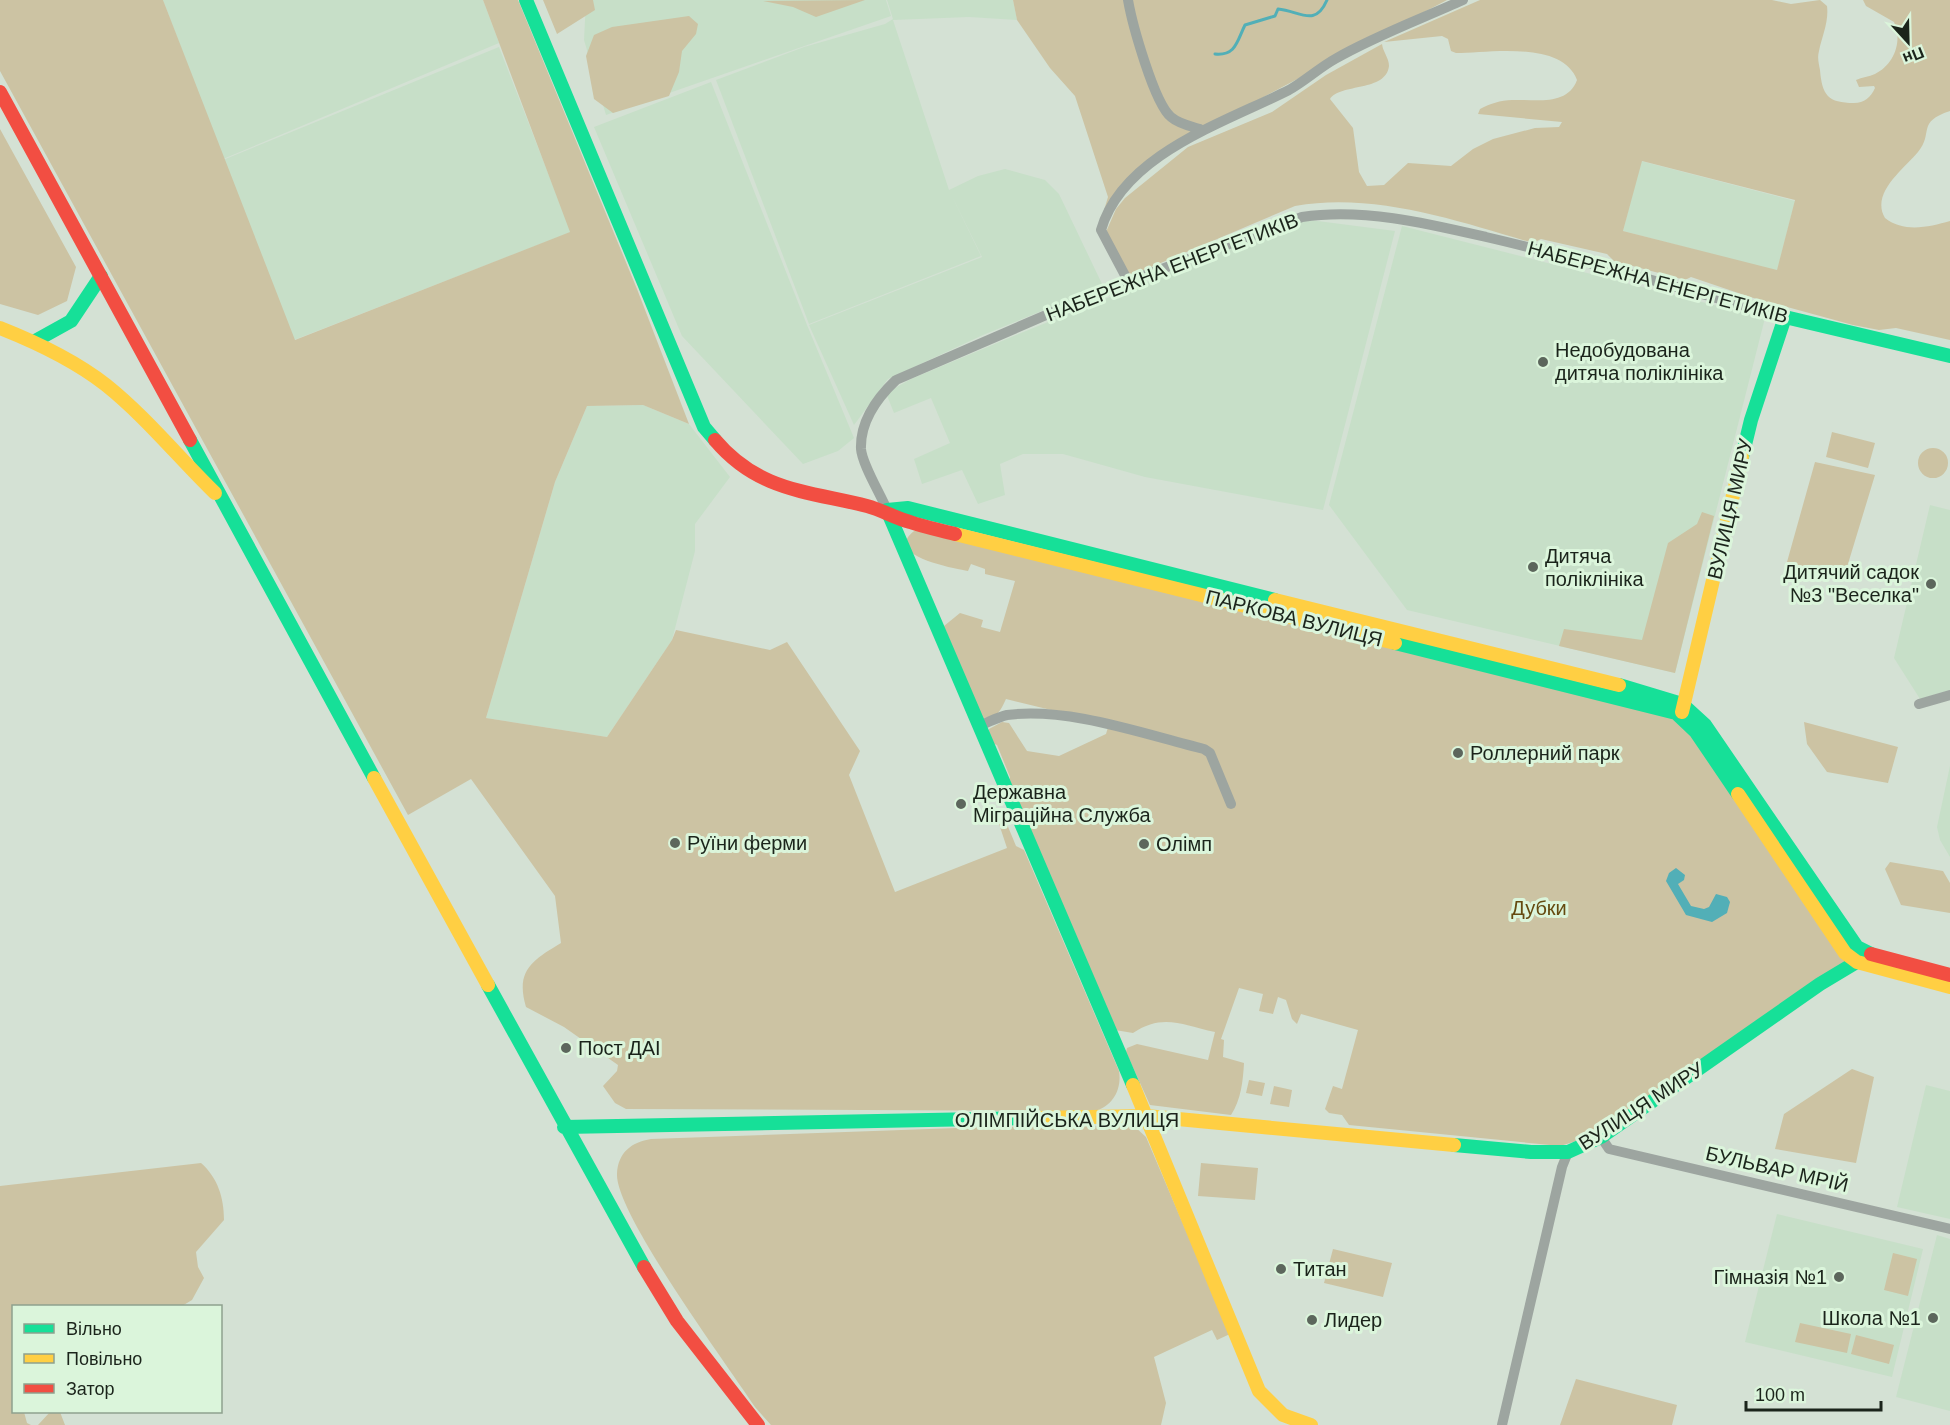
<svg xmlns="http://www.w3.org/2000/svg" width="1950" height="1425" font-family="Helvetica,sans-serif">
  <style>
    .built { fill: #c7dfc8 }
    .green { fill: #ccc3a3; fill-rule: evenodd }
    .water { fill: #52afb7 }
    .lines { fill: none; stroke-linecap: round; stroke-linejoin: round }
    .stream { stroke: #52afb7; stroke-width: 3 }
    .street { stroke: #9da5a0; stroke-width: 10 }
    .fast { stroke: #16e098; stroke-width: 14 }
    .slow { stroke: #ffcf43; stroke-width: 14 }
    .jam { stroke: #f24e42; stroke-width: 14 }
    .poi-dot { fill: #5c665c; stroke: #dbf5db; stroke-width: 2 }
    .labels { text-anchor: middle; stroke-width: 6; stroke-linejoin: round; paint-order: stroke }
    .street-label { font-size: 20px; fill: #1b241b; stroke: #dbf5db }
    .poi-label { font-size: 20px; fill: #1b241b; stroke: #dbf5db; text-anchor: start }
    .park-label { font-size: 20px; fill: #654a10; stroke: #dbf5db }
  </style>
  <rect width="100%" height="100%" fill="#d4e1d4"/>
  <path class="built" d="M163,0H483L499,43L223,159Z
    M586,0H886L891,16L606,115L584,40Z
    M887,0H1013L1017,20L969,17L893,20L949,190L981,256L809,324L716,80L804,47L885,24L893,19Z
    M499,47L571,232L294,340L223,160Z
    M711,82L807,325L854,438L838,451L803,464L682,336L594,127Z
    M1641,161L1795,201L1777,271L1623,231Z
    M1005,169L1045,180L1059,194L1103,286L983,335L888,379L854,425L809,325L982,257L949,190L978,176Z
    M1302,219L1395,231L1323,510L1145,477L1063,454H1023L1000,464L1005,495L978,504L962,470L922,484L914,459L950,443L931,398L894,413L886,393L911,379L1021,333Z
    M1402,226L1765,318L1675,673L1407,610L1329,505Z
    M643,405L689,424L730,477L695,524V551L672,640L607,737L486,718L555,482L587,406Z
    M1930,505L1950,510V690L1920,699L1894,658Z
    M1950,766V857L1940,840L1937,827Z
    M1926,1085L1950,1091V1219L1897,1207Z
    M1777,1214L1923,1249L1892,1377L1745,1342Z
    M1937,1235L1950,1239V1411L1896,1397Z"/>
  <path class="green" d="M0,0H163L295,340L570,232L483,0H518L637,289L689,424L643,405L587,406L555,482L486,718L607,737L672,640L676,630L770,650L787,642L860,751L849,775L895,892L1007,848L996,815L1004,817L1016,846L1024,850L1119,1071C1122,1089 1113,1107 1094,1111L626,1109L615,1103L603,1086L617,1071L618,1065L564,1027L526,1007C515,970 533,960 561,943L555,896L471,779L408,815L0,71Z
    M543,0H593L595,10L557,34Z
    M865,0L816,17L793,7L763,1Z
    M1013,0H1447L1216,122L1143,171L1102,217L1108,197L1075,96L1050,68L1017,20Z
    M1480,0H1772L1791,4L1820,0L1827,6C1829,22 1822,36 1819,51C1817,58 1819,64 1820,70C1822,95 1828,103 1854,103C1864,103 1871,97 1875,88L1874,86L1859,87L1856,80C1862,77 1869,77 1875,74C1894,65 1903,41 1894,22L1866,6L1863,0H1950V111C1916,122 1934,133 1918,152C1905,168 1870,193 1885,218C1904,233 1929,227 1950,221V340L1896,328L1879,330L1853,325L1750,297L1691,277L1685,280L1614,261L1607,254L1541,239L1533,243C1457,221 1375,192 1295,206L1130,276L1106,232L1116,209L1125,198L1188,147L1272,112L1326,75L1382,44C1383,52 1389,58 1389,66C1386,92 1341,83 1330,99L1353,128L1359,172L1367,186L1384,185L1408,163L1451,166L1473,149L1493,139L1535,128L1559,127L1562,122L1478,114L1480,109C1489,104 1501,100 1512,100C1534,99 1567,107 1577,80C1562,40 1488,53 1456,53L1451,51L1448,39L1442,36L1384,42ZM1642,161L1795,200L1777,270L1623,231Z
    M689,16L698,24L696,34L682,51L679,72L669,96L613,113L594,99L586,56L594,35L612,27Z
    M0,129L76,267L67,301L38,315L0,304Z
    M1832,432L1875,443L1868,468L1826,457Z
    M1918 463a15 15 0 1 1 30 0a15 15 0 1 1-30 0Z
    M1815,462L1875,475L1844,577L1787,562Z
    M1702,512L1714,516L1675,673L1559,646L1564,629L1642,640L1668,543L1697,524Z
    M917,529L1673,718L1686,728L1848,960L1593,1136L1560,1146L1349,1125L1342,1115L1329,1113L1325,1109L1333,1086L1342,1089L1358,1030L1301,1014L1297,1024L1292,1019L1286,1000L1278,997L1273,1014L1259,1011L1263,994L1239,988L1221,1039L1224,1040L1223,1057L1244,1063C1243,1081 1241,1100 1231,1115L1150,1105L1126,1052L1127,1048L1137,1044L1208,1060L1215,1032C1182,1025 1163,1013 1133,1033L1115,1030L1019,806L1020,790L1011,787L1009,782L1010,777L997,745L989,742V729L1002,722L1009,723L1027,751L1059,756L1106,734L1109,724L1006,699C1000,712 997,718 981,718L944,626L960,613L983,620L981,627L1000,632L1015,581L985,574V569L971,564L968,571C953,568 878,555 917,529Z
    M1804,722L1898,747L1888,783L1827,772L1807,744Z
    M1890,862L1943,871L1950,883V913L1901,905L1885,869Z
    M1852,1069L1874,1077L1856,1163L1775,1149L1784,1114Z
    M1249,1080L1265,1083L1262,1096L1246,1093Z
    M1274,1086L1292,1090L1289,1107L1270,1104Z
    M1134,1126L1146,1137L1230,1334L1217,1340L1212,1330L1154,1357L1166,1403L1161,1425H771L755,1407C728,1366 615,1213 617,1174C618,1152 632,1142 651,1139L985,1127Z
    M201,1163C218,1178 224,1198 224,1220L196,1252L198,1267L204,1278L192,1300L182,1306H14V1412H24L27,1423L31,1425H0V1186Z
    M1201,1163L1258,1168L1255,1200L1198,1196Z
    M1333,1249L1392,1263L1383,1297L1324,1283Z
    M1893,1253L1917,1259L1908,1296L1884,1290Z
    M1800,1323L1851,1334L1847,1353L1795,1342Z
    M1856,1335L1894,1345L1889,1364L1851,1354Z
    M1576,1379L1677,1405L1672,1425H1560Z
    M50,1412H60L65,1425H38Z"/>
  <path class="water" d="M1676,868L1685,875L1684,880L1678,884L1691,906L1704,909L1709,907L1716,894L1727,897L1730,902L1727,913L1712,922L1686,915L1666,881L1669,873Z"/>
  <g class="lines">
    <path class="stream" d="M1215,54C1236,56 1237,41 1245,25L1275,16L1278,9C1300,11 1315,28 1327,0"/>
    <path class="street" d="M1128,0C1132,23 1154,103 1171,117C1179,124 1190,126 1200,129
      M1128,281L1101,230C1123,154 1226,122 1289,90C1305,81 1319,68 1335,59C1375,36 1421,19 1463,0
      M887,510C881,495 862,464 861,449C860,422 877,398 896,380L1097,293L1302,217C1363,208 1426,223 1486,237C1586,260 1685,290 1785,317
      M1919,704L1950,695
      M981,725C989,722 998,717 1007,715C1069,707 1143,734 1204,749L1210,753L1231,804
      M1601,1137L1609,1149L1950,1229
      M1502,1425L1562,1167L1568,1152"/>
    <path class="fast" d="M526,0L704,427L715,440
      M35,341L71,321L101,276
      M190,440L374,778
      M1742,457L1751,420L1785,317L1950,356
      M887,510L908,508L1275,600
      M887,510L1133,1085
      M1395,643L1676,713L1696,732L1738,794
      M1619,685L1682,704L1705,725L1857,947L1871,954
      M488,985L644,1267
      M564,1127L1036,1118
      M1454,1145L1531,1152H1568L1601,1137L1820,984L1870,954"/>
    <path class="slow" d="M0,328C38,343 74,360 106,385C146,417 178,457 215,493
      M955,534L1395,643
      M1275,600L1619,685
      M1682,712L1742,457
      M374,778L488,985
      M1738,794L1845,953L1857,962L1950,987
      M1133,1085L1259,1391L1283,1415L1311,1425
      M1036,1118L1146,1116L1454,1145"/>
    <path class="jam" d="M0,92L190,440
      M715,440C758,491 807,491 867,506C882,510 895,518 910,522C924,527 940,530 955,534
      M1871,954L1950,975
      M644,1267L677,1321L758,1425"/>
  </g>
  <g class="poi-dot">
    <circle cx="1543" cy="362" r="6"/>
    <circle cx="1533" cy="567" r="6"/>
    <circle cx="1931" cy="584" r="6"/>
    <circle cx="1458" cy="753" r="6"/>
    <circle cx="961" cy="804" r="6"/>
    <circle cx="675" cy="843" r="6"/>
    <circle cx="1144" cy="844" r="6"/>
    <circle cx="566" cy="1048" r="6"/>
    <circle cx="1281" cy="1269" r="6"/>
    <circle cx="1839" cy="1277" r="6"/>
    <circle cx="1933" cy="1318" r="6"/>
    <circle cx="1312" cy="1320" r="6"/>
  </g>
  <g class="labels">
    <g class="street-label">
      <text transform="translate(1172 267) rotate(-21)" y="7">НАБЕРЕЖНА ЕНЕРГЕТИКІВ</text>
      <text transform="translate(1658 282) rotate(15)" y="7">НАБЕРЕЖНА ЕНЕРГЕТИКІВ</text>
      <text transform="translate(1730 509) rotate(-77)" y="7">ВУЛИЦЯ МИРУ</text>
      <text transform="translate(1294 618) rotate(14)" y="7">ПАРКОВА ВУЛИЦЯ</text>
      <text transform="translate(1641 1106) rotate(-33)" y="7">ВУЛИЦЯ МИРУ</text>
      <text x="1067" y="1127">ОЛІМПІЙСЬКА ВУЛИЦЯ</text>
      <text transform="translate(1777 1169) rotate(13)" y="7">БУЛЬВАР МРІЙ</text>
    </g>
    <g class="poi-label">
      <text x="1555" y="357">Недобудована<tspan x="1555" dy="23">дитяча поліклініка</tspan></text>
      <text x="1545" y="563">Дитяча<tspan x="1545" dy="23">поліклініка</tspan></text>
      <text x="1919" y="579" text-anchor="end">Дитячий садок<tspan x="1919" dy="23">№3 "Веселка"</tspan></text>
      <text x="1470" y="760">Роллерний парк</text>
      <text x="973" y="799">Державна<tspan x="973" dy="23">Міграційна Служба</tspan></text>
      <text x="687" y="850">Руїни ферми</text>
      <text x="1156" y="851">Олімп</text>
      <text x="578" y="1055">Пост ДАІ</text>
      <text x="1293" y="1276">Титан</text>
      <text x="1827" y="1284" text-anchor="end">Гімназія №1</text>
      <text x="1921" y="1325" text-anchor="end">Школа №1</text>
      <text x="1324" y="1327">Лидер</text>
    </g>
    <g class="park-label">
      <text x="1539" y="915">Дубки</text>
    </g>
  </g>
  <rect x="12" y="1305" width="210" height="108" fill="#dbf5db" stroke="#8ea18e" stroke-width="1.5"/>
  <rect x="24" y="1324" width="30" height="9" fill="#16e098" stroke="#8ea18e" stroke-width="1.5"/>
  <text x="66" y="1335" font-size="18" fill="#1b241b">Вільно</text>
  <rect x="24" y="1354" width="30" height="9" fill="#ffcf43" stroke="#8ea18e" stroke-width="1.5"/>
  <text x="66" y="1365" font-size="18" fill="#1b241b">Повільно</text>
  <rect x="24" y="1384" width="30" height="9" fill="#f24e42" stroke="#8ea18e" stroke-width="1.5"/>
  <text x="66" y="1395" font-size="18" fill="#1b241b">Затор</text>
  <g transform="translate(1908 42) rotate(158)" stroke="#dbf5db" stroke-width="4.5" paint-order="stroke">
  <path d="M0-4.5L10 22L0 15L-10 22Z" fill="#1b241b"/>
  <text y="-9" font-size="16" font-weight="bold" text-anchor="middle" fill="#1b241b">Пн</text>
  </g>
  <path d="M1746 1401v9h135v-9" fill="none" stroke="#1b241b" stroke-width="3"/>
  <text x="1755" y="1401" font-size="18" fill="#1b241b" stroke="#dbf5db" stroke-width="4.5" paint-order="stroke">100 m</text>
</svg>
